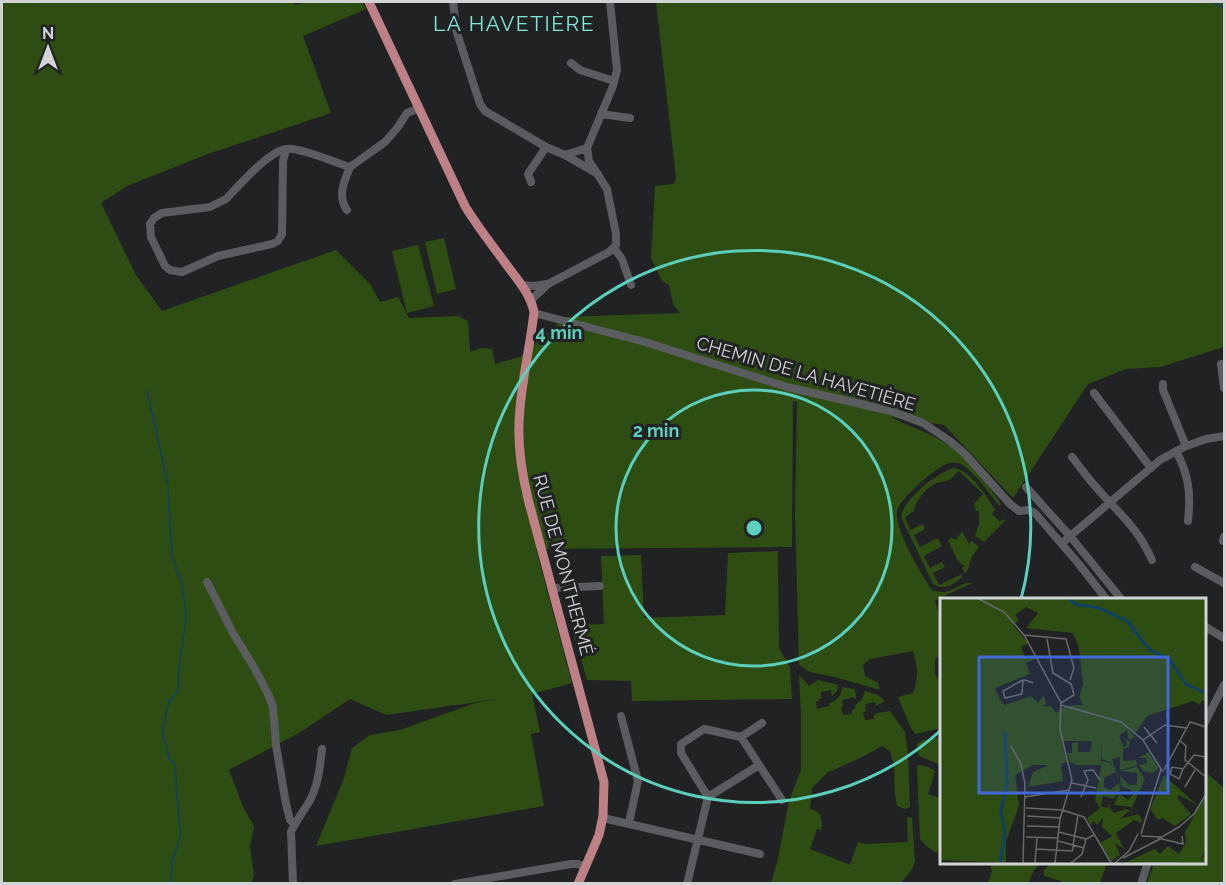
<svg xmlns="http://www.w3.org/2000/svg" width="1226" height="885" font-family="Raleway,sans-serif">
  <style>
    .green { fill: #2e4d13 }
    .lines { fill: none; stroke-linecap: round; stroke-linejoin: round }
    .stream { stroke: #104164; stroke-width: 1.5 }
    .minor { stroke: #5b5c5f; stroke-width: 8 }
    .major { stroke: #bd8085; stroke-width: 9 }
    .ring { fill: none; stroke: #5bcebc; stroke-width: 3 }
    .labels { text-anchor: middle; stroke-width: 6; stroke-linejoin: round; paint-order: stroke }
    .street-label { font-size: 18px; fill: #d2d3d5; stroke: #202224 }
    .quarter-label { font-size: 21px; letter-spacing: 1.5px; fill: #80e7d5; stroke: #202224 }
    .inset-river { fill: none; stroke: #104164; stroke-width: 3 }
    .inset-road { fill: none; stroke: #67696b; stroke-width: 1.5 }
    .view { fill: #4169d7; fill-opacity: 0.15; stroke: #4169d7; stroke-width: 3 }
    .inset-edge { fill: none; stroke: #d2d3d5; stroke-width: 3 }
    .centre { fill: #5bcebc; stroke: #202224; stroke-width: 3 }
    .ring-label { font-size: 18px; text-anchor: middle; font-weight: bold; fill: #5bcebc; stroke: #202224; stroke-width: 6; stroke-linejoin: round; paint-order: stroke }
  </style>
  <rect width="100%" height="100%" fill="#202224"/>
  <path class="green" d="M2,2H294L295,5L306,2H362L366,9L303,36L331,113L208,154L127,186L101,203L136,275L162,311L336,250L370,284L380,302L398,297L409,318L458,316L468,321L470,352L481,348L492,349L495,364L520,357L565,317L680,313L673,304L669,285L662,281L651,258L655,186L674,184L676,178L656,2H1224V347L1160,367L1126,369L1088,384L1013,498L944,425L890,417C909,426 930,433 949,445C965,455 991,488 1001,504L999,506C992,496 970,466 958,463C955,463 952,462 949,463C937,466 898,500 897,512C895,529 922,577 933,591C936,591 941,592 944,592C955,591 962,581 973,583L935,600L939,614L940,654L935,660V674L939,681L941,682V728L915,734L910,726L898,697L913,693C919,675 918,670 913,651L870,659L863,665L865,676L878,683L880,690L835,677L810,672L799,665L795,514L797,402L793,401L792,547L536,549L572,683L532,694L540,732L531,734L544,806L316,846L344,778L352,748L370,735L400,730L475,703L498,699L386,715L350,699L299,733L229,770L244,809L254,826L250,847L254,876L251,883L2,884Z
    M444,238L456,289L437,294L425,242Z
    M418,245L434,306L407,313L392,251Z
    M954,468C971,471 987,496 995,510L992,514L1000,522L1003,519L1005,521L984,542L975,536L979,524V510L976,511L974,504L983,494L959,471C956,473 952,479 948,480C944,482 939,482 934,484C924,490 916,501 914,511L905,517L910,530L923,524L925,529L914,535L920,547L938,538L942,546L924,556L930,568L942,562L945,567L933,573L939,585L962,574V577C954,585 943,591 933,584L901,517C903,500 937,472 954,468Z
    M962,531L969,544L972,541L979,547L972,556L968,569L965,574L962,568L964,566L958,561L948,541L951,537L956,540Z
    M778,551L779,648L790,667L792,699L632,701L631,681L587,680L571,625L604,624L601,556L641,555L644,618L725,615L728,553Z
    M799,675L809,686L818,680L838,685L837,691L832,696L831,690L821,692V699H819V701L816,702L817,709L830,706L829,703C838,701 841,695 842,687L854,689L856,694V698L854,699L853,697L842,700L843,706L841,707L843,715L852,714V710L855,709V705L862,700L865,691L878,695L885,701L876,706L875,702L865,704L866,711L863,712L865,720L874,719V715L878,713L890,711L905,732L908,753L910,807L905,809L897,806L895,795L894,766L890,751L882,746L866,755L827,773L812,788L810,809L814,810L820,814L822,825L821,830L817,829L810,849L850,865L858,842L864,844L908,842L907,819L908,817L912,818L915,862L912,869L901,883H771L778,859L789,801L801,770V715Z
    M941,737V765L919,756L917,751V744L924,740Z
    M920,765L928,767L935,771L928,794L941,798V851L938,850L936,853L930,849L920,839L917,766Z
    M1204,771L1224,788V883H1147L1154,863L1204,862Z
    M1052,862H1107V863L1100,883H1067L1044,876L1043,871Z
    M986,863H1041L1034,870L1028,884L988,883L992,871L990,864Z"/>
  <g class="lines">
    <path class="stream" d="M1213,2L1224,8
      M147,390L168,485
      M168,489L172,557L176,565V571L181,578L186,611V621L180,659L178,682L179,690L169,701L162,732L170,760L174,763L175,765L179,823C184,836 175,850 172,863C171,870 172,877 170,884"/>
    <path class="minor" d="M453,2L457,33L480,104L485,111L546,147L565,155L598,174
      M571,63L580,70L614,81
      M601,114L630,118
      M587,148L613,86L617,70L610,2
      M286,149L283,161L282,234L278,241L272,244L218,256L182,272L170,270L165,266L151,237L150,224L154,218L162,213L210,207L226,199C239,186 269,150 287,149C299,147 336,163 350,167
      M565,155L587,148
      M350,167L385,142L398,127L407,113L419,108
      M531,182L528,174L546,147
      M347,210C337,196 344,182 350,167
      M614,248L622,259L631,285
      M521,285L534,286L547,284
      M531,300L548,284L609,252L616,245V234L607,189L589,161L587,148
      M534,312L538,314L645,342L787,387L891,411L923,423L950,441L965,454L1010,504L1019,511L1028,510L1035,513L1078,563L1107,600
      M1221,364L1224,388
      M1163,384V390L1186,446
      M1094,393L1151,468
      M1176,451C1189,475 1191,494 1188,521
      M1072,457C1080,467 1087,477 1095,486C1118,513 1137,526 1152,560
      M1026,487L1070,536L1122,600
      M1223,541L1224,537
      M1062,543L1160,460L1184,447L1206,439L1224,436
      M1195,567L1224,583
      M207,582L233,633L255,669L268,694L273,707L276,745L286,804L290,820L294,824
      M552,588L600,586
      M1204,626L1224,638
      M621,716L638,781L629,823
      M1204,724L1224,685
      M741,737L762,723
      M708,797L759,765
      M603,818L760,854
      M293,884L291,832C296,821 303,812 309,802C318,786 320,768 322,749
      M455,884L571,864H578L585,867
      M687,884L708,797L681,753V744L704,729L741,737L782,800
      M1141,884L1148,862"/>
    <path class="major" d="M369,2L465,206C477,226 492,245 506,264C517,279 530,293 534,312C530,349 520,386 519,424C518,449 522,474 528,499L604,782L603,816L599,835L578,884"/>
  </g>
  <g class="ring">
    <circle cx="754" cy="528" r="138"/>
    <path d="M940 731A276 276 0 1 1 1021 599"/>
  </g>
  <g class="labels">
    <g class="street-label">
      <text transform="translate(806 374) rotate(16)" y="6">CHEMIN DE LA HAVETIÈRE</text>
      <text transform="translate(563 565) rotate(75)" y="6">RUE DE MONTHERMÉ</text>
    </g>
    <g class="quarter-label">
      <text x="514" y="31">LA HAVETIÈRE</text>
    </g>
  </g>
  <g transform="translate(940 598)">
    <rect width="266" height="266" fill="#202224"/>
    <path d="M0,0H265V104L262,102L260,107L253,103L207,118L195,136L180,124L193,136L194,139L189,142L187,132L179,138L184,149L187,147L186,142L190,143L189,149L183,151V163L196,162L197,168L180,172V159L172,161L179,183L175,174L164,180V189L170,192L179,185L180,192L174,201L163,198L161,208L167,210L172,203L169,209L174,215L186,211L193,214L191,209L174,207L179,195L188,202L193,197L191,192L181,188L180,177L189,187H197V175L180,173L197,169L205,181L192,209L193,215L189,213L180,221L198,216L202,221L201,225L194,222L176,235L184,251L175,245L180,257L171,263L160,245L172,238L162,229L163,220L157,227L154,223L150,227L147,220L160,210L155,202L162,163L171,165L169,169L172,165L162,161V143L161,167H137L130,164L127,155H132V145L138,144V154H150L152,143H122L127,164L121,166L123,183L88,189L93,174L109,167H93L75,177L79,208L66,243V265L0,262ZM86,9L98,15L86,30L133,35L139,50L143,86L139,99L143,107L126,108L116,115L111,108H102L106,106L104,97L98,105L91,98L64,107L60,101L55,90L90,76L86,65L96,60L94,57L85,59L81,49L88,45L73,27L79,22L75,17ZM209,154L218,170L213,175L203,173L199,167L207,165L206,160H198ZM224,177L257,207L239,197L237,200L251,216L235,228L222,220L218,222L210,211ZM265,198V253L260,263L265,257V265H184L215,251L220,256L228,248L239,256L246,244L245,234Z" fill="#2e4d13" fill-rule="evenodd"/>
    <path class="inset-river" d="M129,0L135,6L159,10L187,23L209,51L229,61L246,86L266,95M60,264L65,235L61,212L67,186L65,134"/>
    <path class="inset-road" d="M37,0L64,14L84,37L121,105L120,131L132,182L120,221L115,265M84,37L126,41L134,70L130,82M107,41L113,75L131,86M83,82L82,96L65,100L63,93L81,83L83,82H85L93,85M121,105L134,97L131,85M121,107L181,124L203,142L221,171M227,115L229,134M204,129L217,145M203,142L225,127L246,130M239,142L246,148L245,162L266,179M71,148L81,166L85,186L83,265M243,171L239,181L230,176L232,169L243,171L254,157L266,159M224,172L250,124L266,129M132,185L156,190M245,189L255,172M85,199L129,192M141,199L148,182L144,173L153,172L160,182M86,210L122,212M122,212L144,219L171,265M87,218L121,220M87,228L119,229M119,234L146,241M201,236L221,171L223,174M201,238L222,239L239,229L254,216L266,196M86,239L118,240M218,240L243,246L242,238M118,243L144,250M96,251L131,253M132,254L138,217M183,260L220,241M95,265L97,239M131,265L142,256L146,241L154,237M175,265L189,253L198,236M203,265H237"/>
    <path class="view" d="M39,59H228V195H39Z"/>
    <rect width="266" height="266" class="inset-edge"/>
  </g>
  <circle cx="754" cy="528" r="9" class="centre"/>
  <g class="ring-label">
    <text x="559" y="339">4 min</text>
    <text x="656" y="437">2 min</text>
  </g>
  <rect width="1226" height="885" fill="none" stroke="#d2d3d5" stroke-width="6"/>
  <g transform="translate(48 48)" stroke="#202224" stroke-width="4.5" paint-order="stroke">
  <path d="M0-4.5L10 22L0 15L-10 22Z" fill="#d2d3d5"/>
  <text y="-9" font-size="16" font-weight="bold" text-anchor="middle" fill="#d2d3d5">N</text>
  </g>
</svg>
